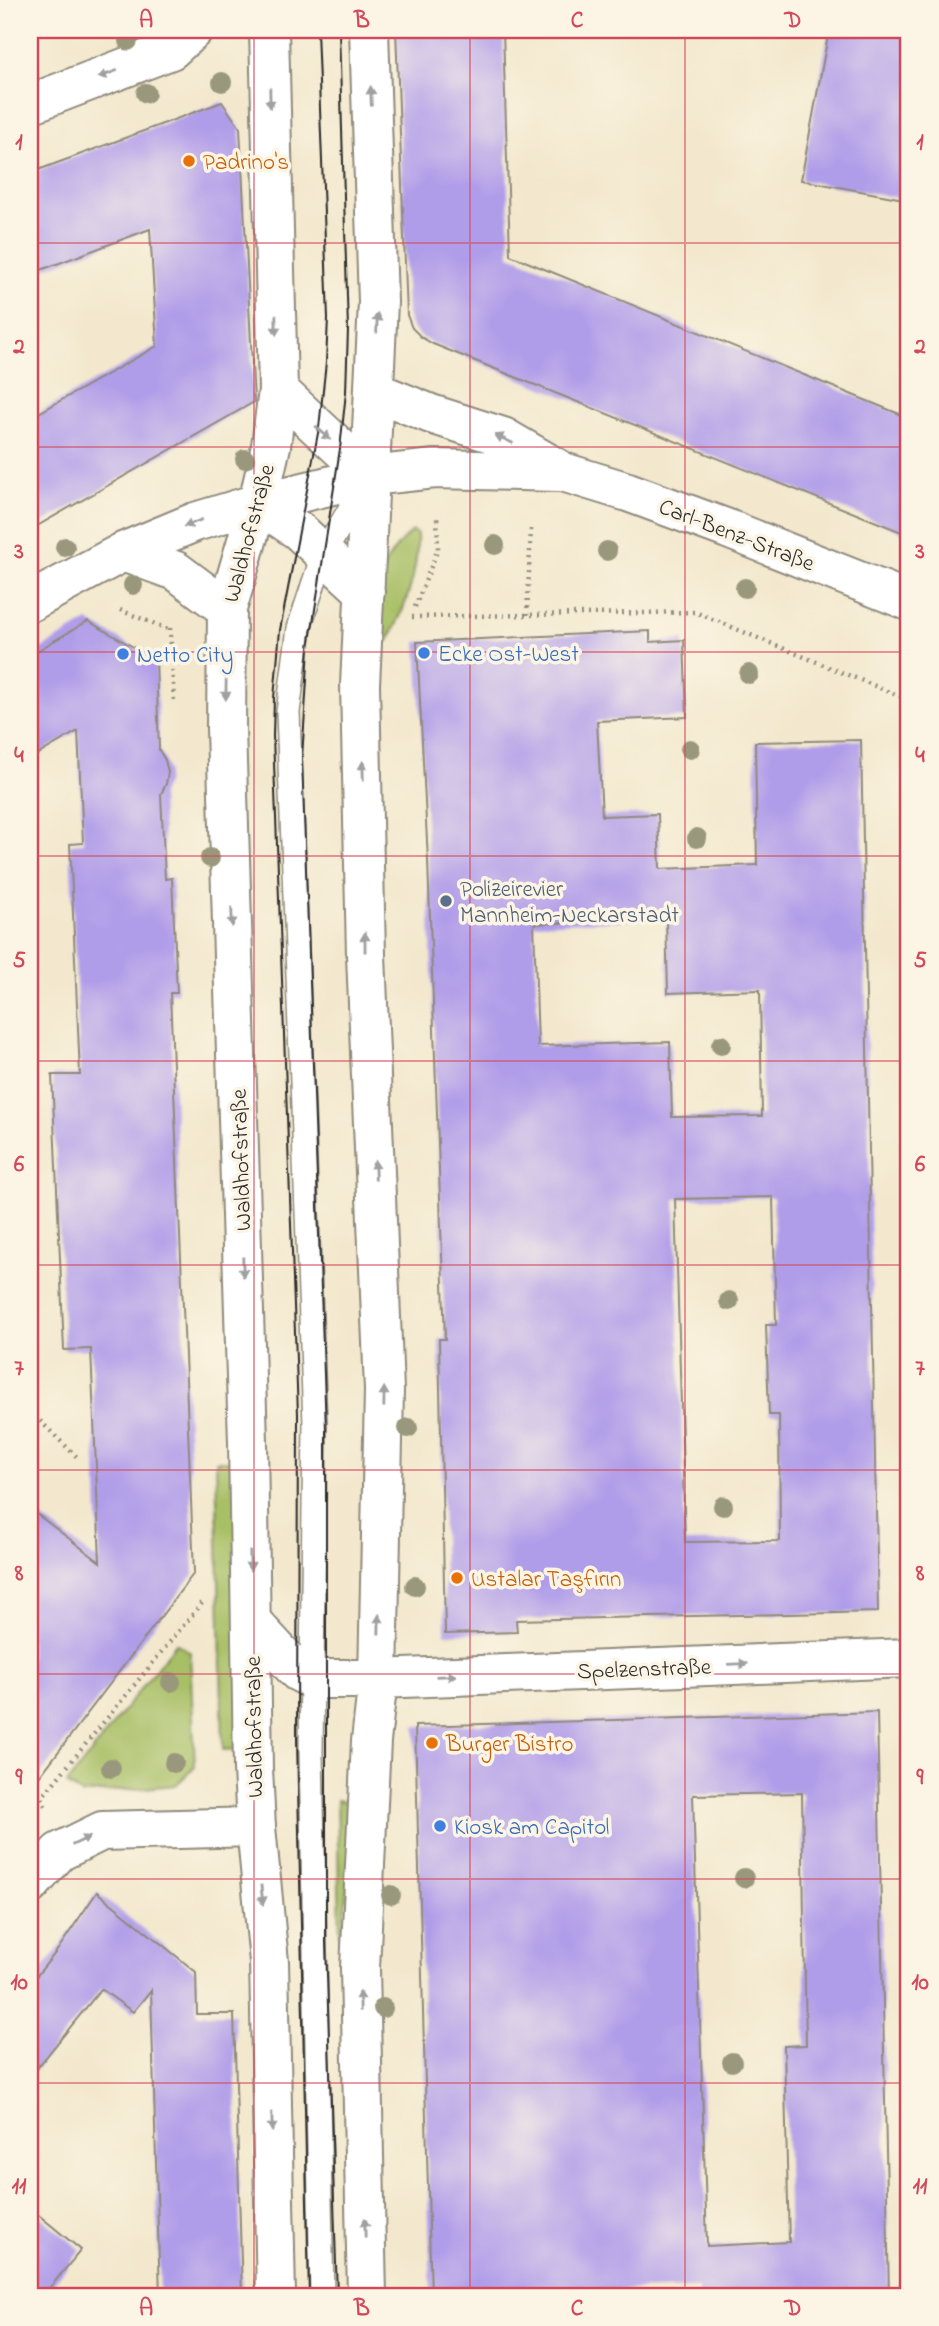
<svg xmlns="http://www.w3.org/2000/svg" width="939" height="2326" font-family="'Indie Flower',sans-serif">
  <style>
    .green { fill: #a7bf65; stroke: #697548; stroke-width: 2 }
    .building { fill: #b09de9; fill-rule: evenodd }
    .lines { fill: none; stroke-linecap: round; stroke-linejoin: round }
    .service-casing { stroke: #8f8a7c; stroke-width: 26 }
    .minor-casing { stroke: #8f8a7c; stroke-width: 42 }
    .tertiary-casing { stroke: #8f8a7c; stroke-width: 42 }
    .path { stroke: #8f8a7c; stroke-width: 4.5; stroke-dasharray: 2 5; stroke-linecap: butt }
    .service { stroke: #fff; stroke-width: 23 }
    .minor { stroke: #fff; stroke-width: 38 }
    .tertiary { stroke: #fff; stroke-width: 38 }
    .tram { stroke: #2b2b2b; stroke-width: 2 }
    .tree { fill: #99987d }
    .oneway { fill: #a0a0a0 }
    .grid { fill: none; stroke: #d1495b; stroke-width: 2; stroke-opacity: 0.55 }
    .food-dot { fill: #e8710a; stroke: #fcf5e5; stroke-width: 2.5 }
    .shop-dot { fill: #3f7fe0; stroke: #fcf5e5; stroke-width: 2.5 }
    .service-dot { fill: #5c6f8a; stroke: #fcf5e5; stroke-width: 2.5 }
    .labels { text-anchor: middle; stroke-width: 7; stroke-linejoin: round; paint-order: stroke }
    .food-label { font-size: 23px; fill: #c56008; stroke: #fcf5e5; text-anchor: start }
    .street-label { font-size: 23px; fill: #2b2b2b; stroke: #fcf5e5 }
    .shop-label { font-size: 23px; fill: #366cbe; stroke: #fcf5e5; text-anchor: start }
    .service-label { font-size: 23px; fill: #4e5e75; stroke: #fcf5e5; text-anchor: start }
    .neatline { fill: none; stroke: #d1495b; stroke-width: 2.5 }
    .grid-label { font-size: 23px; text-anchor: middle; font-weight: bold; fill: #d1495b }
  </style>
  <rect width="100%" height="100%" fill="#fcf5e5"/>
  <filter id="ink" filterUnits="userSpaceOnUse"><feTurbulence type="fractalNoise" baseFrequency=".0143" numOctaves="2"/><feDisplacementMap in="SourceGraphic" scale="14" xChannelSelector="R" yChannelSelector="G"/><feConvolveMatrix kernelMatrix="1 2 1 2 8 2 1 2 1" color-interpolation-filters="sRGB"/></filter>
  <filter id="wash" filterUnits="userSpaceOnUse"><feTurbulence type="fractalNoise" baseFrequency=".00686" numOctaves="4" result="noise"/><feDisplacementMap in="SourceGraphic" scale="28" xChannelSelector="R" yChannelSelector="G"/><feGaussianBlur stdDeviation="1.57" result="paint"/><feColorMatrix in="noise" values="0 0 0 0 0 0 0 0 0 0 0 0 0 0 0 0 0 1.4 0 .05"/><feComposite in="paint" operator="in"/></filter>
  <g filter="url(#wash)">
    <rect width="100%" height="100%" fill="#f3e8cd"/>
    <path class="green" d="M413,531L417,534C419,570 405,610 388,641L384,642C379,630 378,590 381,576C385,560 400,540 413,531Z
      M216,1461H238L241,1749L223,1750Z
      M176,1643L190,1652L195,1767L176,1785L81,1794L67,1784Z
      M337,1800L355,1803L343,1933L340,1936Z"/>
    <g id="blocks">
      <path class="building" d="M396,30H503L510,255L909,418V535L433,344L421,337L412,328L407,315Z
        M829,30H909V200L801,180Z
        M222,102L240,128L254,402L30,530V418L157,346L150,229L30,274V173Z
        M88,621L156,660L159,750L165,760L168,772L166,784L161,794L165,879L172,878L177,993H170L194,1573L30,1789V1509L100,1562L91,1349L64,1350L52,1075H80L70,844L83,843L78,731L30,759V655Z
        M650,631V642L684,640L687,717L597,721L602,816L658,814L660,869L757,865L755,742L861,740L878,1612L516,1620L517,1632L445,1634L439,1339H445L428,861L417,642ZM666,919L668,993L760,990L762,1116L672,1117L670,1042L538,1046L534,924ZM773,1197L776,1325H766L769,1415H779L780,1541L685,1542L675,1199Z
        M877,1712L889,2296H698V2288L528,2293V2296H431L415,1726ZM802,1793L806,2045L784,2046L789,2242L707,2246L693,1795Z
        M97,1892L196,1972L197,2014H234L242,2296H160L151,1990L133,2012L101,1989L30,2077V1984L56,1952Z
        M30,2208L81,2250L43,2296H30Z"/>
    </g>
  </g>
  <g filter="url(#ink)">
    <use href="#blocks" fill-opacity="0" stroke="#8f8a7c" stroke-width="2"/>
    <g class="lines">
      <defs>
        <path id="service" d="M322,2296L311,1753L315,1424L288,712L299,628L323,555L364,485"/>
        <path id="minor" d="M30,104L171,50L193,30
          M123,552L176,571L227,609
          M30,602L123,552L195,522L258,503
          M378,1679L909,1658
          M30,1885L59,1852L102,1831L256,1827"/>
        <path id="tertiary" d="M269,30L278,390L271,446L258,503L227,609L226,729L248,1442L253,1769L256,1827L269,1962L276,2296
          M278,390L370,476
          M374,391L431,414L503,437L563,472L628,492L728,529L909,601
          M258,503L370,476L435,469L558,472
          M258,503L299,531L365,592
          M251,1621L298,1672L312,1679H378
          M367,2296L360,1968L371,1741L378,1679L384,1390L366,955L360,685L378,302L369,30"/>
      </defs>
      <use href="#service" class="service-casing"/>
      <use href="#minor" class="minor-casing"/>
      <use href="#tertiary" class="tertiary-casing"/>
      <path class="path" d="M415,607L438,549L437,515
        M120,610L170,630
        M527,615L531,529
        M412,617L695,612L909,700
        M170,628L174,703
        M30,1411L78,1458
        M45,1806L42,1797L202,1603"/>
      <use href="#service" class="service"/>
      <use href="#minor" class="minor"/>
      <use href="#tertiary" class="tertiary"/>
      <path class="tram" d="M309,2296L297,1740L298,1414L273,736L274,698L280,630L319,428L326,362L328,318L317,30
        M337,2296L326,1943V1430L302,758L309,648L340,449L346,392L348,329L339,30"/>
    </g>
    <g class="tree">
      <circle cx="128" cy="41" r="10"/>
      <circle cx="222" cy="82" r="10"/>
      <circle cx="146" cy="93" r="10"/>
      <circle cx="245" cy="459" r="10"/>
      <circle cx="495" cy="545" r="10"/>
      <circle cx="65" cy="547" r="10"/>
      <circle cx="607" cy="551" r="10"/>
      <circle cx="133" cy="585" r="10"/>
      <circle cx="745" cy="588" r="10"/>
      <circle cx="749" cy="674" r="10"/>
      <circle cx="690" cy="749" r="10"/>
      <circle cx="697" cy="838" r="10"/>
      <circle cx="210" cy="858" r="10"/>
      <circle cx="721" cy="1045" r="10"/>
      <circle cx="729" cy="1301" r="10"/>
      <circle cx="408" cy="1428" r="10"/>
      <circle cx="723" cy="1506" r="10"/>
      <circle cx="415" cy="1586" r="10"/>
      <circle cx="171" cy="1682" r="10"/>
      <circle cx="174" cy="1763" r="10"/>
      <circle cx="111" cy="1768" r="10"/>
      <circle cx="744" cy="1878" r="10"/>
      <circle cx="391" cy="1895" r="10"/>
      <circle cx="383" cy="2008" r="10"/>
      <circle cx="732" cy="2062" r="10"/>
    </g>
    <defs><path id="oneway-solid" d="M-6-.8H1V-3.2L6.5 0L1 3.2V.8H-6Z" transform="scale(1.75)"/></defs>
    <g class="oneway">
      <use href="#oneway-solid" transform="translate(108 74) rotate(159)"/>
      <use href="#oneway-solid" transform="translate(371 96) rotate(-92)"/>
      <use href="#oneway-solid" transform="translate(270 98) rotate(89)"/>
      <use href="#oneway-solid" transform="translate(377 323) rotate(-88)"/>
      <use href="#oneway-solid" transform="translate(276 325) rotate(89)"/>
      <use href="#oneway-solid" transform="translate(323 433) rotate(43)"/>
      <use href="#oneway-solid" transform="translate(504 439) rotate(-155)"/>
      <use href="#oneway-solid" transform="translate(193 523) rotate(159)"/>
      <use href="#oneway-solid" transform="translate(226 690) rotate(91)"/>
      <use href="#oneway-solid" transform="translate(363 771) rotate(-92)"/>
      <use href="#oneway-solid" transform="translate(232 917) rotate(88)"/>
      <use href="#oneway-solid" transform="translate(365 942) rotate(-90)"/>
      <use href="#oneway-solid" transform="translate(375 1170) rotate(-92)"/>
      <use href="#oneway-solid" transform="translate(243 1267) rotate(89)"/>
      <use href="#oneway-solid" transform="translate(384 1397) rotate(-89)"/>
      <use href="#oneway-solid" transform="translate(250 1561) rotate(89)"/>
      <use href="#oneway-solid" transform="translate(379 1624) rotate(-89)"/>
      <use href="#oneway-solid" transform="translate(738 1664) rotate(-2)"/>
      <use href="#oneway-solid" transform="translate(446 1676) rotate(-2)"/>
      <use href="#oneway-solid" transform="translate(81 1841) rotate(-26)"/>
      <use href="#oneway-solid" transform="translate(262 1895) rotate(84)"/>
      <use href="#oneway-solid" transform="translate(360 2001) rotate(-91)"/>
      <use href="#oneway-solid" transform="translate(272 2122) rotate(89)"/>
      <use href="#oneway-solid" transform="translate(365 2228) rotate(-91)"/>
    </g>
  </g>
  <path class="grid" d="M254,30V2296M470,30V2296M685,30V2296M30,243H909M30,447H909M30,652H909M30,856H909M30,1061H909M30,1265H909M30,1470H909M30,1674H909M30,1879H909M30,2083H909"/>
  <g class="food-dot">
    <circle cx="189" cy="161" r="7"/>
    <circle cx="457" cy="1578" r="7"/>
    <circle cx="432" cy="1743" r="7"/>
  </g>
  <g class="shop-dot">
    <circle cx="424" cy="653" r="7"/>
    <circle cx="123" cy="654" r="7"/>
    <circle cx="440" cy="1826" r="7"/>
  </g>
  <circle class="service-dot" cx="446" cy="901" r="7"/>
  <g class="labels">
    <g class="food-label">
      <text x="203" y="169">Padrino's</text>
      <text x="471" y="1586">Ustalar Taşfırın</text>
      <text x="446" y="1751">Burger Bistro</text>
    </g>
    <g class="street-label">
      <text transform="translate(248 533) rotate(-75)" y="8">Waldhofstraße</text>
      <text transform="translate(737 534) rotate(21)" y="8">Carl-Benz-Straße</text>
      <text transform="translate(240 1160) rotate(-92)" y="8">Waldhofstraße</text>
      <text transform="translate(644 1668) rotate(-2)" y="8">Spelzenstraße</text>
      <text transform="translate(253 1727) rotate(-91)" y="8">Waldhofstraße</text>
    </g>
    <g class="shop-label">
      <text x="438" y="661">Ecke Ost-West</text>
      <text x="137" y="662">Netto City</text>
      <text x="454" y="1834">Kiosk am Capitol</text>
    </g>
    <g class="service-label">
      <text x="460" y="896">Polizeirevier<tspan x="460" dy="26">Mannheim-Neckarstadt</tspan></text>
    </g>
  </g>
  <rect width="939" height="2326" fill="none" stroke="#fcf5e5" stroke-width="77"/>
  <rect x="38" y="38" width="862" height="2250" class="neatline"/>
  <g class="grid-label">
    <text x="146" y="27">A</text>
    <text x="362" y="27">B</text>
    <text x="577" y="27">C</text>
    <text x="793" y="27">D</text>
    <text x="19" y="149">1</text>
    <text x="920" y="149">1</text>
    <text x="19" y="353">2</text>
    <text x="920" y="353">2</text>
    <text x="19" y="558">3</text>
    <text x="920" y="558">3</text>
    <text x="19" y="762">4</text>
    <text x="920" y="762">4</text>
    <text x="19" y="967">5</text>
    <text x="920" y="967">5</text>
    <text x="19" y="1171">6</text>
    <text x="920" y="1171">6</text>
    <text x="19" y="1375">7</text>
    <text x="920" y="1375">7</text>
    <text x="19" y="1580">8</text>
    <text x="920" y="1580">8</text>
    <text x="19" y="1784">9</text>
    <text x="920" y="1784">9</text>
    <text x="19" y="1989">10</text>
    <text x="920" y="1989">10</text>
    <text x="19" y="2193">11</text>
    <text x="920" y="2193">11</text>
    <text x="146" y="2315">A</text>
    <text x="362" y="2315">B</text>
    <text x="577" y="2315">C</text>
    <text x="793" y="2315">D</text>
  </g>
</svg>
